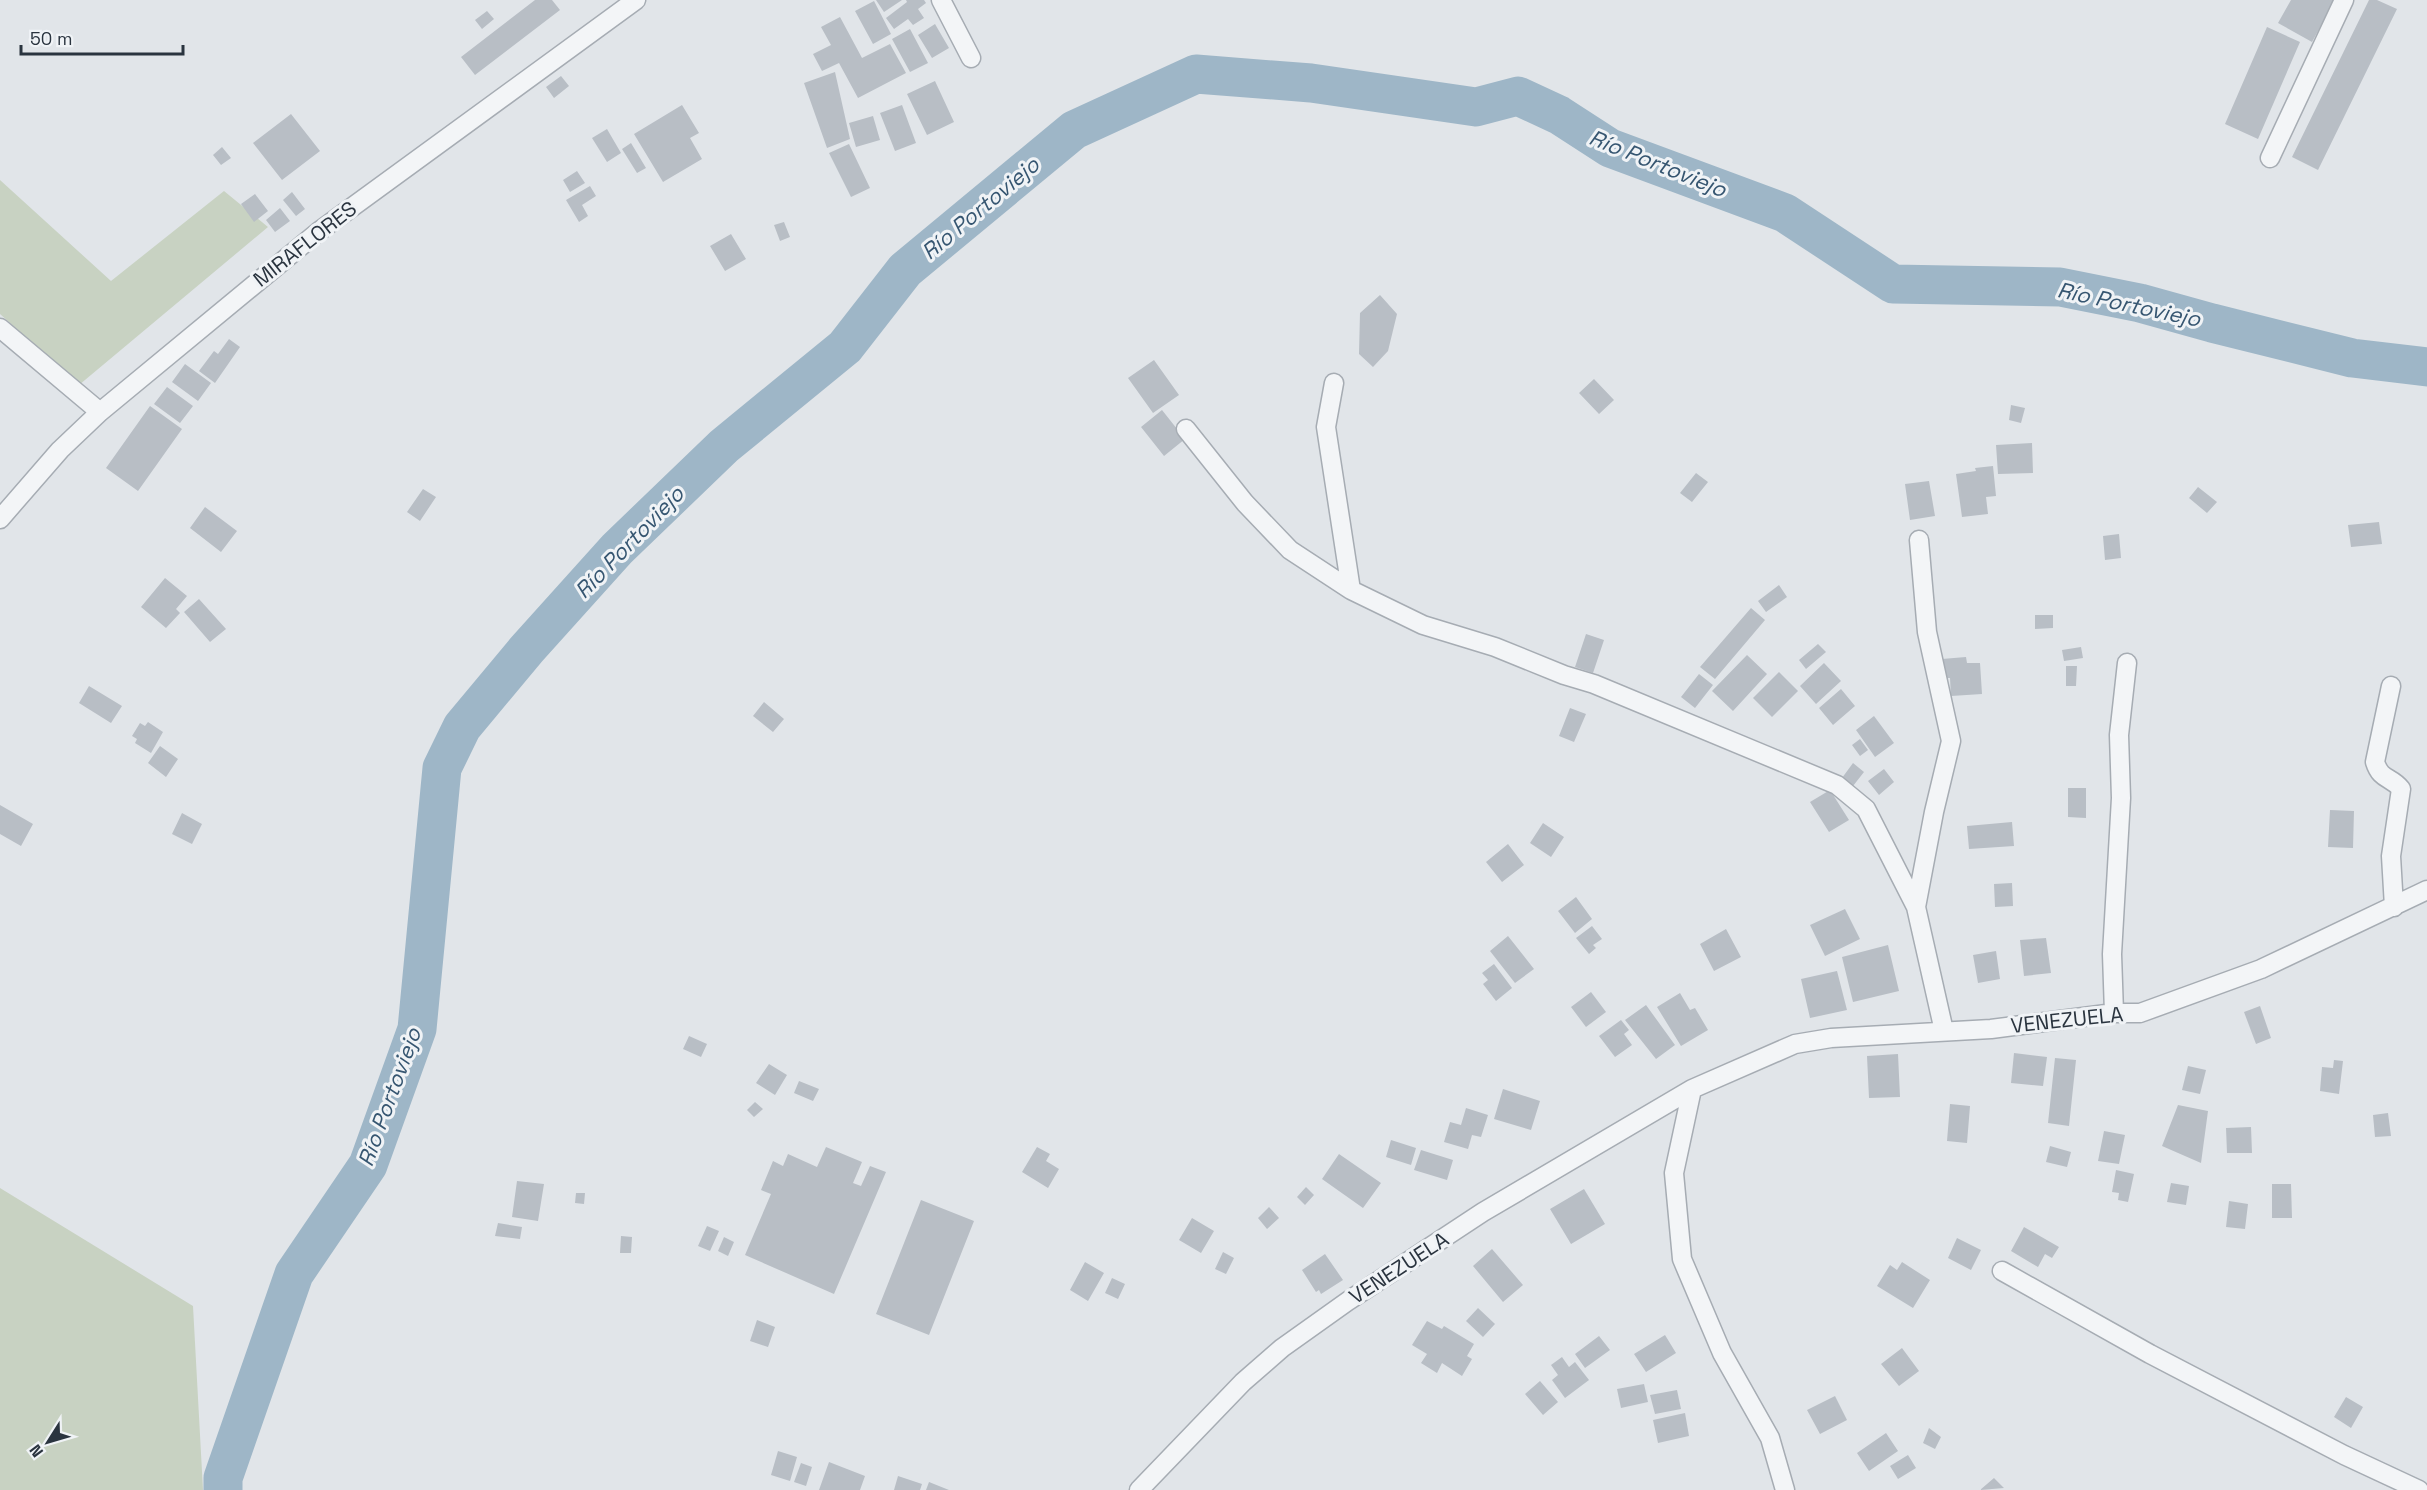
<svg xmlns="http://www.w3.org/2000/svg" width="2427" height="1490" font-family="'Space Grotesk',sans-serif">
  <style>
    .green { fill: #c8d2c2 }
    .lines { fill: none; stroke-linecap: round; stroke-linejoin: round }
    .river { stroke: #9eb6c7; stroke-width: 39 }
    .building { fill: #b8bec5 }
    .minor-casing { stroke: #a6acb3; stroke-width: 21 }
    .minor { stroke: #f3f5f7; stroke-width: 18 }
    .labels { text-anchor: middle; stroke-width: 6; stroke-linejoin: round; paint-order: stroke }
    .street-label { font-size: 21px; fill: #2a343f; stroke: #f0f3f6 }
    .water-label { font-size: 22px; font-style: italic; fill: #365671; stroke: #f0f3f6 }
  </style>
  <rect width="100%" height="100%" fill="#e1e5e9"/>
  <path class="green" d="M0,180L111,281L224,191L268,227L79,385L0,314Z
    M0,1188L193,1306L203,1490H0Z"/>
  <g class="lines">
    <path class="river" d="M223,1490V1478L294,1274L368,1165L417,1029L442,768L462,727L527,649L617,549L724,446L845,347L905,270L1074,130L1196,74L1311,83L1476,107L1518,96L1559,115L1610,148L1785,213L1893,284L2060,287L2140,303L2212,323L2352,358L2427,367"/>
  </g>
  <path class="building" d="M535,0H552L560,10L475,75L461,57Z
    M876,0H902L884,12Z
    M906,0H924L926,3L918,9L924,18L913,25L908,19L894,29L886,18L907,2Z
    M2291,0H2335L2312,42L2278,23Z
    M2369,0H2377L2397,9L2318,170L2292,157Z
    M874,1L891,34L873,44L855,11Z
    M487,11L494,19L482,29L475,20Z
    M840,17L862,58L890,44L906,73L858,98L839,63L822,71L813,54L831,45L821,27Z
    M935,24L949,48L932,58L918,35Z
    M2267,27L2300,42L2258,139L2225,124Z
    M910,29L928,63L910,72L892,39Z
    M835,72L850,139L827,148L804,83Z
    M561,76L569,86L554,98L546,87Z
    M935,81L954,122L927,135L907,94Z
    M682,105L699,133L690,138L702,159L663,182L634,134Z
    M902,105L916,143L895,151L880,113Z
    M291,114L320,151L282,180L253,143Z
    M873,116L880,140L856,147L849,123Z
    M607,129L621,153L607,162L592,138Z
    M631,143L646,168L637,173L622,149Z
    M849,144L870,188L851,197L829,153Z
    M222,147L231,158L221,165L213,155Z
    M577,171L585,183L570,192L563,180Z
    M590,186L596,196L582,205L588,216L579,222L566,200Z
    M292,192L305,209L296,216L283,200Z
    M255,194L268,211L254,222L241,204Z
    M280,208L290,221L275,232L266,220Z
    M784,222L790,237L780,241L774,225Z
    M731,234L746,259L725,271L710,246Z
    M1380,295L1397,314L1388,351L1373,367L1359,354L1360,313Z
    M229,339L240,347L215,383L199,371L214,351L218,354Z
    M1154,360L1179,395L1153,413L1128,378Z
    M185,364L211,383L198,401L172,382Z
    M1594,379L1614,400L1599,414L1579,393Z
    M167,387L193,406L180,423L154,404Z
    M2011,405L2025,408L2021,423L2009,420Z
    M150,406L182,429L138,491L106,468Z
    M1162,410L1185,439L1164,456L1141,427Z
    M2032,443L2033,473L1998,474L1996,445Z
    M1993,466L1996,496L1986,497L1988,514L1962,517L1956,474L1976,471L1975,468Z
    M1696,473L1708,482L1692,502L1680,493Z
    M1929,481L1935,516L1910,520L1905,484Z
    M2198,487L2217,502L2207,513L2189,498Z
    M423,489L436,497L420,521L407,512Z
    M205,507L237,531L221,552L190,528Z
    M2379,522L2382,544L2351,547L2348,525Z
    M2119,534L2121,558L2105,560L2103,536Z
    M165,578L187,596L176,609L180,613L166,628L141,607Z
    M1779,585L1787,597L1766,612L1758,601Z
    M199,599L226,629L210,642L184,612Z
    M1751,608L1765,620L1715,679L1700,667Z
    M2035,615H2053V628L2035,629Z
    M1586,634L1604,640L1593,673L1575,667Z
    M1818,644L1826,652L1806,669L1799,660Z
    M2081,647L2083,658L2064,661L2062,650Z
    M1747,655L1767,674L1733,711L1712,691Z
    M1966,657L1967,663H1980L1982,694L1951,696L1950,678H1944L1942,659Z
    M1824,663L1841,681L1816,704L1800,686Z
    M2066,666H2077L2076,686H2066Z
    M1779,672L1798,691L1772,717L1753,698Z
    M1699,674L1713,685L1695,708L1681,697Z
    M89,686L122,706L111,723L79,703Z
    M1841,689L1855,706L1833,725L1819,708Z
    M764,702L784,719L773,732L753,716Z
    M1570,708L1586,714L1574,742L1559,736Z
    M1874,716L1894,743L1875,757L1856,730Z
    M148,722L163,732L151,753L135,743L137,739L132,736L140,723L145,726Z
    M1860,739L1868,750L1860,756L1852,745Z
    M160,746L178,759L166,777L148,763Z
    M1853,763L1864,772L1853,786L1842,778Z
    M1884,769L1894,782L1879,795L1868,781Z
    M2068,788H2086V818L2068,817Z
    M1830,790L1849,820L1829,832L1810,802Z
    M0,805L33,824L21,846L0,834Z
    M2330,810L2354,811L2353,848L2328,847Z
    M182,813L202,824L192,844L172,834Z
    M2012,822L2014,846L1969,849L1967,826Z
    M1543,823L1564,837L1551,857L1530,843Z
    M1508,844L1524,865L1502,882L1486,862Z
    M2012,883L2013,906L1995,907L1994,884Z
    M1576,897L1592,919L1575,933L1558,911Z
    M1845,909L1860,939L1825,956L1810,925Z
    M1592,926L1602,939L1593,945L1596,948L1589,954L1576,938Z
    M1726,929L1741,957L1714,971L1700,944Z
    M1508,936L1534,969L1515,983L1490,951Z
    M2046,938L2051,973L2024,976L2020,940Z
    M1888,945L1899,991L1853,1002L1842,957Z
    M1996,951L2000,979L1978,983L1973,955Z
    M1494,964L1512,988L1496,1001L1483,984L1488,980L1482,973Z
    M1837,971L1847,1010L1810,1018L1801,979Z
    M1591,992L1606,1012L1586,1027L1571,1007Z
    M1680,993L1690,1010L1695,1008L1708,1030L1681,1046L1657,1007Z
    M1646,1005L1675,1045L1656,1059L1625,1020Z
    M2260,1006L2271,1038L2256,1044L2244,1012Z
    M1621,1020L1629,1030L1624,1034L1632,1045L1615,1057L1599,1036Z
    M689,1036L707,1044L701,1057L683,1049Z
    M2014,1053L2047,1057L2043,1086L2011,1083Z
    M1898,1054L1900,1097L1869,1098L1867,1056Z
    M2055,1058L2076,1060L2069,1126L2048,1123Z
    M2334,1060L2343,1061L2339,1094L2320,1091L2322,1067L2333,1068Z
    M769,1064L787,1075L775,1095L756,1083Z
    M2188,1066L2206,1070L2200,1094L2182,1090Z
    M799,1081L819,1089L813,1101L794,1093Z
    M1503,1089L1540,1101L1531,1130L1494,1119Z
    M755,1102L763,1109L754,1117L747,1110Z
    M1950,1104L1970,1106L1967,1143L1947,1141Z
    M2178,1105L2208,1111L2201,1163L2162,1146Z
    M1466,1108L1488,1115L1481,1137L1472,1135L1468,1149L1444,1142L1450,1122L1461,1125Z
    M2388,1113L2391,1136L2375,1137L2373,1115Z
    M2251,1127L2252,1153H2227L2226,1128Z
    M2104,1131L2125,1135L2119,1164L2098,1161Z
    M1391,1140L1416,1148L1411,1165L1386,1157Z
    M2050,1146L2071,1152L2067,1167L2046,1162Z
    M826,1147L862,1162L853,1183L861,1186L870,1166L886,1172L834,1294L745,1255L771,1194L761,1190L773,1161L783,1166L788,1154L817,1167Z
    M1037,1147L1050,1154L1046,1161L1059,1169L1048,1188L1022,1172Z
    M1421,1150L1453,1160L1447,1180L1414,1170Z
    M1339,1154L1381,1183L1363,1208L1322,1179Z
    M2116,1170L2134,1174L2128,1202L2118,1200L2119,1193L2112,1192Z
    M517,1181L544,1184L538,1221L512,1217Z
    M2171,1183L2189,1186L2186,1205L2167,1202Z
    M2272,1184H2291L2292,1218H2272Z
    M1306,1187L1314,1195L1305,1205L1297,1197Z
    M1584,1189L1605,1224L1571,1244L1550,1209Z
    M576,1193H585L584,1204L575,1203Z
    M921,1200L974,1221L929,1335L876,1314Z
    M2229,1201L2248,1204L2245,1229L2226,1227Z
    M1269,1207L1279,1218L1267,1229L1258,1218Z
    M1192,1218L1214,1231L1201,1253L1179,1240Z
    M498,1223L522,1227L520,1239L495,1236Z
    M707,1226L719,1231L710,1251L698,1246Z
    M2024,1227L2059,1247L2052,1258L2045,1254L2038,1267L2011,1251Z
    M621,1236L632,1237L631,1253H620Z
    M724,1237L734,1242L728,1256L718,1251Z
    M1957,1238L1981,1250L1971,1270L1948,1258Z
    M1492,1249L1523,1285L1503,1302L1473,1266Z
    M1223,1252L1234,1258L1226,1274L1215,1269Z
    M1325,1254L1343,1280L1321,1294L1319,1290L1316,1292L1302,1270Z
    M1085,1262L1104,1273L1088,1301L1070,1290Z
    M1902,1262L1930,1280L1913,1308L1877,1286L1890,1265L1897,1270Z
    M1112,1278L1125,1284L1118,1299L1105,1293Z
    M1478,1308L1495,1324L1483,1337L1466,1321Z
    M757,1320L775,1327L768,1347L750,1341Z
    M1427,1321L1442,1329L1444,1326L1474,1344L1467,1356L1472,1359L1462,1376L1442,1363L1437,1373L1421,1363L1427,1354L1412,1345Z
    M1665,1335L1676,1353L1646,1372L1634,1354Z
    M1599,1336L1610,1350L1585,1368L1575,1354Z
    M1902,1348L1919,1371L1899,1386L1881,1364Z
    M1562,1357L1569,1367L1575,1362L1589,1380L1565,1398L1552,1380L1558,1375L1551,1365Z
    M1540,1381L1558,1402L1543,1415L1525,1394Z
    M1644,1384L1648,1402L1621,1408L1617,1389Z
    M1677,1390L1681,1409L1655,1414L1650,1395Z
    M1835,1396L1847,1420L1820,1434L1807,1410Z
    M2346,1397L2363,1407L2351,1428L2334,1417Z
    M1685,1413L1689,1436L1658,1443L1653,1420Z
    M1929,1428L1941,1437L1935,1449L1923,1443Z
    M1886,1433L1898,1451L1869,1471L1857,1453Z
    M778,1451L797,1457L790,1481L771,1475Z
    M1908,1455L1916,1468L1898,1479L1890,1466Z
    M829,1462L865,1476L860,1490H819Z
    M801,1463L812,1467L806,1486L794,1482Z
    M898,1476L922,1484L920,1490H894Z
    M1994,1478L2004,1488L1980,1490Z
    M929,1482L949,1490H926Z"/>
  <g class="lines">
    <defs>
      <path id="minor" d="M941,0L971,58
        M2270,158L2344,0
        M0,328L100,412
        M1334,383L1326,427L1351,590
        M1186,429L1245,503L1290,550L1351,590L1423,625L1495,647L1564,675L1594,684L1837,785L1866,809L1916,907L1944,1031
        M0,519L60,450L100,412L318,232L636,0
        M2391,686L2375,762C2381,781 2391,776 2401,789L2391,856L2394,907
        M1916,907L1934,812L1951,741L1927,632L1919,540
        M2114,1013L2112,954L2121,798L2119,735L2127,663
        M1692,1089L1674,1173L1682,1259L1722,1353L1770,1438L1785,1490
        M2002,1271L2150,1354L2344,1455L2419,1490
        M1139,1490L1243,1382L1282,1348L1348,1301L1483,1212L1692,1089L1795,1044L1831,1038L1991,1029L2114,1013H2140L2261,969L2427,890"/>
    </defs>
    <use href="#minor" class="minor-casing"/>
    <use href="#minor" class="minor"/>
  </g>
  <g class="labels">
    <g class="street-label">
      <text transform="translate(305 244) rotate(-38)" y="7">MIRAFLORES</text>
      <text transform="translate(2067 1020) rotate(-6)" y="7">VENEZUELA</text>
      <text transform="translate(1399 1268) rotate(-33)" y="7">VENEZUELA</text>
    </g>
    <g class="water-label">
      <text transform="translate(1658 163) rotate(22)" y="8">Río Portoviejo</text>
      <text transform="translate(980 208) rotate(-40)" y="8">Río Portoviejo</text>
      <text transform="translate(2129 304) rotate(12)" y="8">Río Portoviejo</text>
      <text transform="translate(629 542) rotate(-46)" y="8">Río Portoviejo</text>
      <text transform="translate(389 1097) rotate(-70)" y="8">Río Portoviejo</text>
    </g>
  </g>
  <g transform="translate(48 1442) rotate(233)" stroke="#f0f3f6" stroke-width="4.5" paint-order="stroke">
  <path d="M0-4.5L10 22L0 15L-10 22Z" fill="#2a343f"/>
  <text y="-9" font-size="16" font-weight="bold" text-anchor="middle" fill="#2a343f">N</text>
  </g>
  <path d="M21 45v9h162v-9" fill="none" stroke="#2a343f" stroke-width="3"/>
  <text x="30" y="45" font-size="18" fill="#2a343f" stroke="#f0f3f6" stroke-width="4.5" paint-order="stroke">50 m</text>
</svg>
